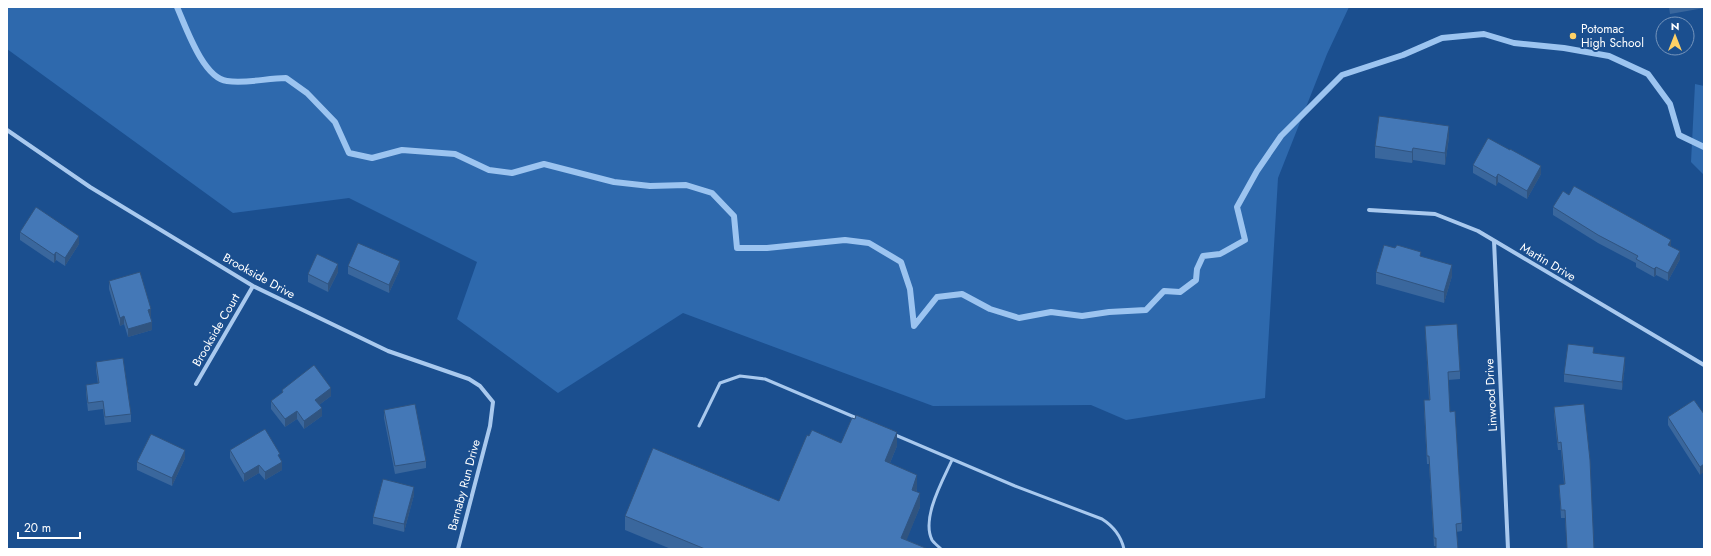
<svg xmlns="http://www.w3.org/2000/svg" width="1711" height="556" font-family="Jost,sans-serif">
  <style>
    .green { fill: #2e69ad }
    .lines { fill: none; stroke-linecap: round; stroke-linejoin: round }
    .stream { stroke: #9cc4f0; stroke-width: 6 }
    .service { stroke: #a9c9ee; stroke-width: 3 }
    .minor { stroke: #a9c9ee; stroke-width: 4 }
    .wall { fill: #3a679d }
    .shaded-wall { fill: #305480 }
    .building { fill: #4478b7; stroke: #305480 }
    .poi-dot { fill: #ffd166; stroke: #1b4f8f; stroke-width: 1.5 }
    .labels { text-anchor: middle; stroke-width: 4; stroke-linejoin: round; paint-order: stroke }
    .poi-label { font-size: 12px; fill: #fff; stroke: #1b4f8f; text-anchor: start }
    .street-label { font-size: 12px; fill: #fff; stroke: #1b4f8f }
  </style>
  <rect width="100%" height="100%" fill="#1b4f8f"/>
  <path class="green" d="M7,7H1349L1327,54L1278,178L1265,398L1126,420L1091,405L933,406L683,313L558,393L457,319L477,262L349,198L233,213L7,49Z
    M1695,84L1704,86V175L1691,162Z"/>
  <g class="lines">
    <path class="stream" d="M177,7C186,27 203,78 227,81C247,84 267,78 286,78L307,93L335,122L349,153L372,158L402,150L455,154L489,170L512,173L544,164L614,182L650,186L686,185L712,193L734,216L737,248H767L845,240L869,243L901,262L910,289L914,326L937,297L962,294L990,309L1019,318L1051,312L1082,316L1109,312L1146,310L1164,291L1180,292L1196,280L1197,269L1203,256L1220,254L1245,240L1237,207L1257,171L1281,136L1342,75L1403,55L1442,38L1484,34L1514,43L1564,48L1609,56L1648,74L1670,104L1679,135L1704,147"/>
    <path class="service" d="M699,426L720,383L740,376L765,379L859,419
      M893,434L1015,486L1102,519C1113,526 1121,536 1124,549
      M941,549C938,546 934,543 932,540C921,518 943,480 952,460"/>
    <path class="minor" d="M7,130L90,187L253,286L388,351L469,379L480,386L493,402L490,426L458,549
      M1369,210L1435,214L1478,231L1704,365
      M1494,241L1508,549
      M196,384L253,286"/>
  </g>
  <path class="wall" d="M1669,7H1704V8L1670,14Z
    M1449,137L1445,165L1413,160L1412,163L1375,158V146Z
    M1510,150L1541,174L1527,199L1498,182L1496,186L1473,173V165Z
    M1553,207L1671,246L1680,259L1668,281L1656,275L1654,277L1636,267V263L1598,243L1553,215Z
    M20,232L79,244L65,266L56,260L54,263L20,240Z
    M1421,256L1452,276L1444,303L1376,284V272Z
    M348,266L400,269L389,293L348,274Z
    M338,272L328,292L308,282V274Z
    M109,281L151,317L152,330L128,337L124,324L120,326L109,289Z
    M1425,326L1460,371V379L1448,380L1450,412L1462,523V531L1456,532L1436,546H1434L1429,464H1427L1424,408V400H1429Z
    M1594,353L1625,365L1622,390L1564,382V374Z
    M96,362L131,414V422L105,425L103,409L88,411L86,393V385L98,384L96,370Z
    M282,390L331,396L319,405L322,416L304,429L297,419L285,427L271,409V401L282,393Z
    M1554,407L1594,549H1567L1565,518H1561L1559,485L1564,484L1561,450H1558L1554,415Z
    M384,410L426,461V468L395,474L384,418Z
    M1704,414L1700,475L1668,425V417Z
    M809,436L841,443L897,446L890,463L917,489L916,492L920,507L906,540L928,549H671L625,530V516L779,501Z
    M230,450L280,458L282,470L265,480L259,473L244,482L230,458Z
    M185,458L172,486L137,470V462Z
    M414,495L404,532L373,524V517Z"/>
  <path class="shaded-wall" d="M1449,126V137L1445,165V153Z
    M1413,148V160L1412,163V152Z
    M1541,166V174L1527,199V191Z
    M1498,174V182L1496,186V178Z
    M79,236V244L65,266V258Z
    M1671,240V248L1668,245Z
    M1680,251V259L1668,281V273Z
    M56,252V260L54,263V255Z
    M400,261V269L389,293V285Z
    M338,264V272L328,292V284Z
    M1452,265V276L1444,303V292Z
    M1656,267V275L1654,277V269Z
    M151,309V317L148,318V310Z
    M124,316V324L120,326V318Z
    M152,322V330L128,337V329Z
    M1625,357V365L1622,390V382Z
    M331,388V396L315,408V400Z
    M322,408V416L304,429V421Z
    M297,411V419L285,427V419Z
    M897,432V446L885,475V461Z
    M185,450V458L172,486V478Z
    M282,462V470L265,480V472Z
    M1704,464V472L1700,475V467Z
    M259,465V473L244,482V474Z
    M917,475V489L912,504V490Z
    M414,487V495L404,532V524Z
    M920,493V507L903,549L901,538Z"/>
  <path class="building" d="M1379,116L1449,126L1445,153L1413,148L1412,152L1375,146Z
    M1488,138L1510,150V149L1541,166L1527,191L1498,174L1496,178L1473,165Z
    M1574,186L1671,240L1668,245L1680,251L1668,273L1656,267L1654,269L1636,259L1638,256L1598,235L1553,207L1563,191L1569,195Z
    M36,207L79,236L65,258L56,252L54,255L20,232Z
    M358,243L400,261L389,285L348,266Z
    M1384,245L1395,248L1397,245L1421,252L1420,256L1452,265L1444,292L1376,272Z
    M317,254L338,264L328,284L308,274Z
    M140,272L151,309L148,310L152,322L128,329L124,316L120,318L109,281Z
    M1457,324L1460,371L1448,372L1450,412L1455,411L1462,523L1456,524L1458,549H1436V538H1434L1429,456H1427L1424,400H1430L1425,326Z
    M1568,344L1594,347L1593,353L1625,357L1622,382L1564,374Z
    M123,358L131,414L105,417L103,401L88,403L86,385L99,383L96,362Z
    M314,365L331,388L315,400L322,408L304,421L297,411L285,419L271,401L283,392L282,390Z
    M1694,400L1704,414V424L1703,425L1704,426V464L1700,467L1668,417Z
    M415,404L426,461L395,466L384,410Z
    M1584,404L1590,460L1594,549H1567L1565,510H1561L1559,485L1565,484L1561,442L1558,443L1554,407Z
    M856,415L897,432L885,461L917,475L912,490L920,493L901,538L928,549H705L625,516L653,448L779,501L807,435L809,436L812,430L841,443L852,418L855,419Z
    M265,429L280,454L278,455L282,462L265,472L259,465L244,474L230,450Z
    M151,434L185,450L172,478L137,462Z
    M383,479L414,487L404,524L373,517Z"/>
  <circle class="poi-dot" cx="1573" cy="36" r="4"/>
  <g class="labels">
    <g class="poi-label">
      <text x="1581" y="33">Potomac<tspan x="1581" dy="14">High School</tspan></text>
    </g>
    <g class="street-label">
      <text transform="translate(1548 262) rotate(31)" y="4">Martin Drive</text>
      <text transform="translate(259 276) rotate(29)" y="4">Brookside Drive</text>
      <text transform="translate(216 330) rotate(-60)" y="4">Brookside Court</text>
      <text transform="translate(1491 395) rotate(-93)" y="4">Linwood Drive</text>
      <text transform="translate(464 485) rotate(-75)" y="4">Barnaby Run Drive</text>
    </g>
  </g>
  <rect width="1711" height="556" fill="none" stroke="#ffffff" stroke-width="16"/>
  <g transform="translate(1675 36)"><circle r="19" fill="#1b4f8f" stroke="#7695bc"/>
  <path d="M0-3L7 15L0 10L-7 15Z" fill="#ffd166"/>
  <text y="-6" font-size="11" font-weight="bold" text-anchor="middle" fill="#ffffff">N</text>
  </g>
  <path d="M18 532v6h62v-6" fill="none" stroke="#ffffff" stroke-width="2"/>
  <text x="24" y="532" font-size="12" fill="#ffffff" stroke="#1b4f8f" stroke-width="3" paint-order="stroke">20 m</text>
</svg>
